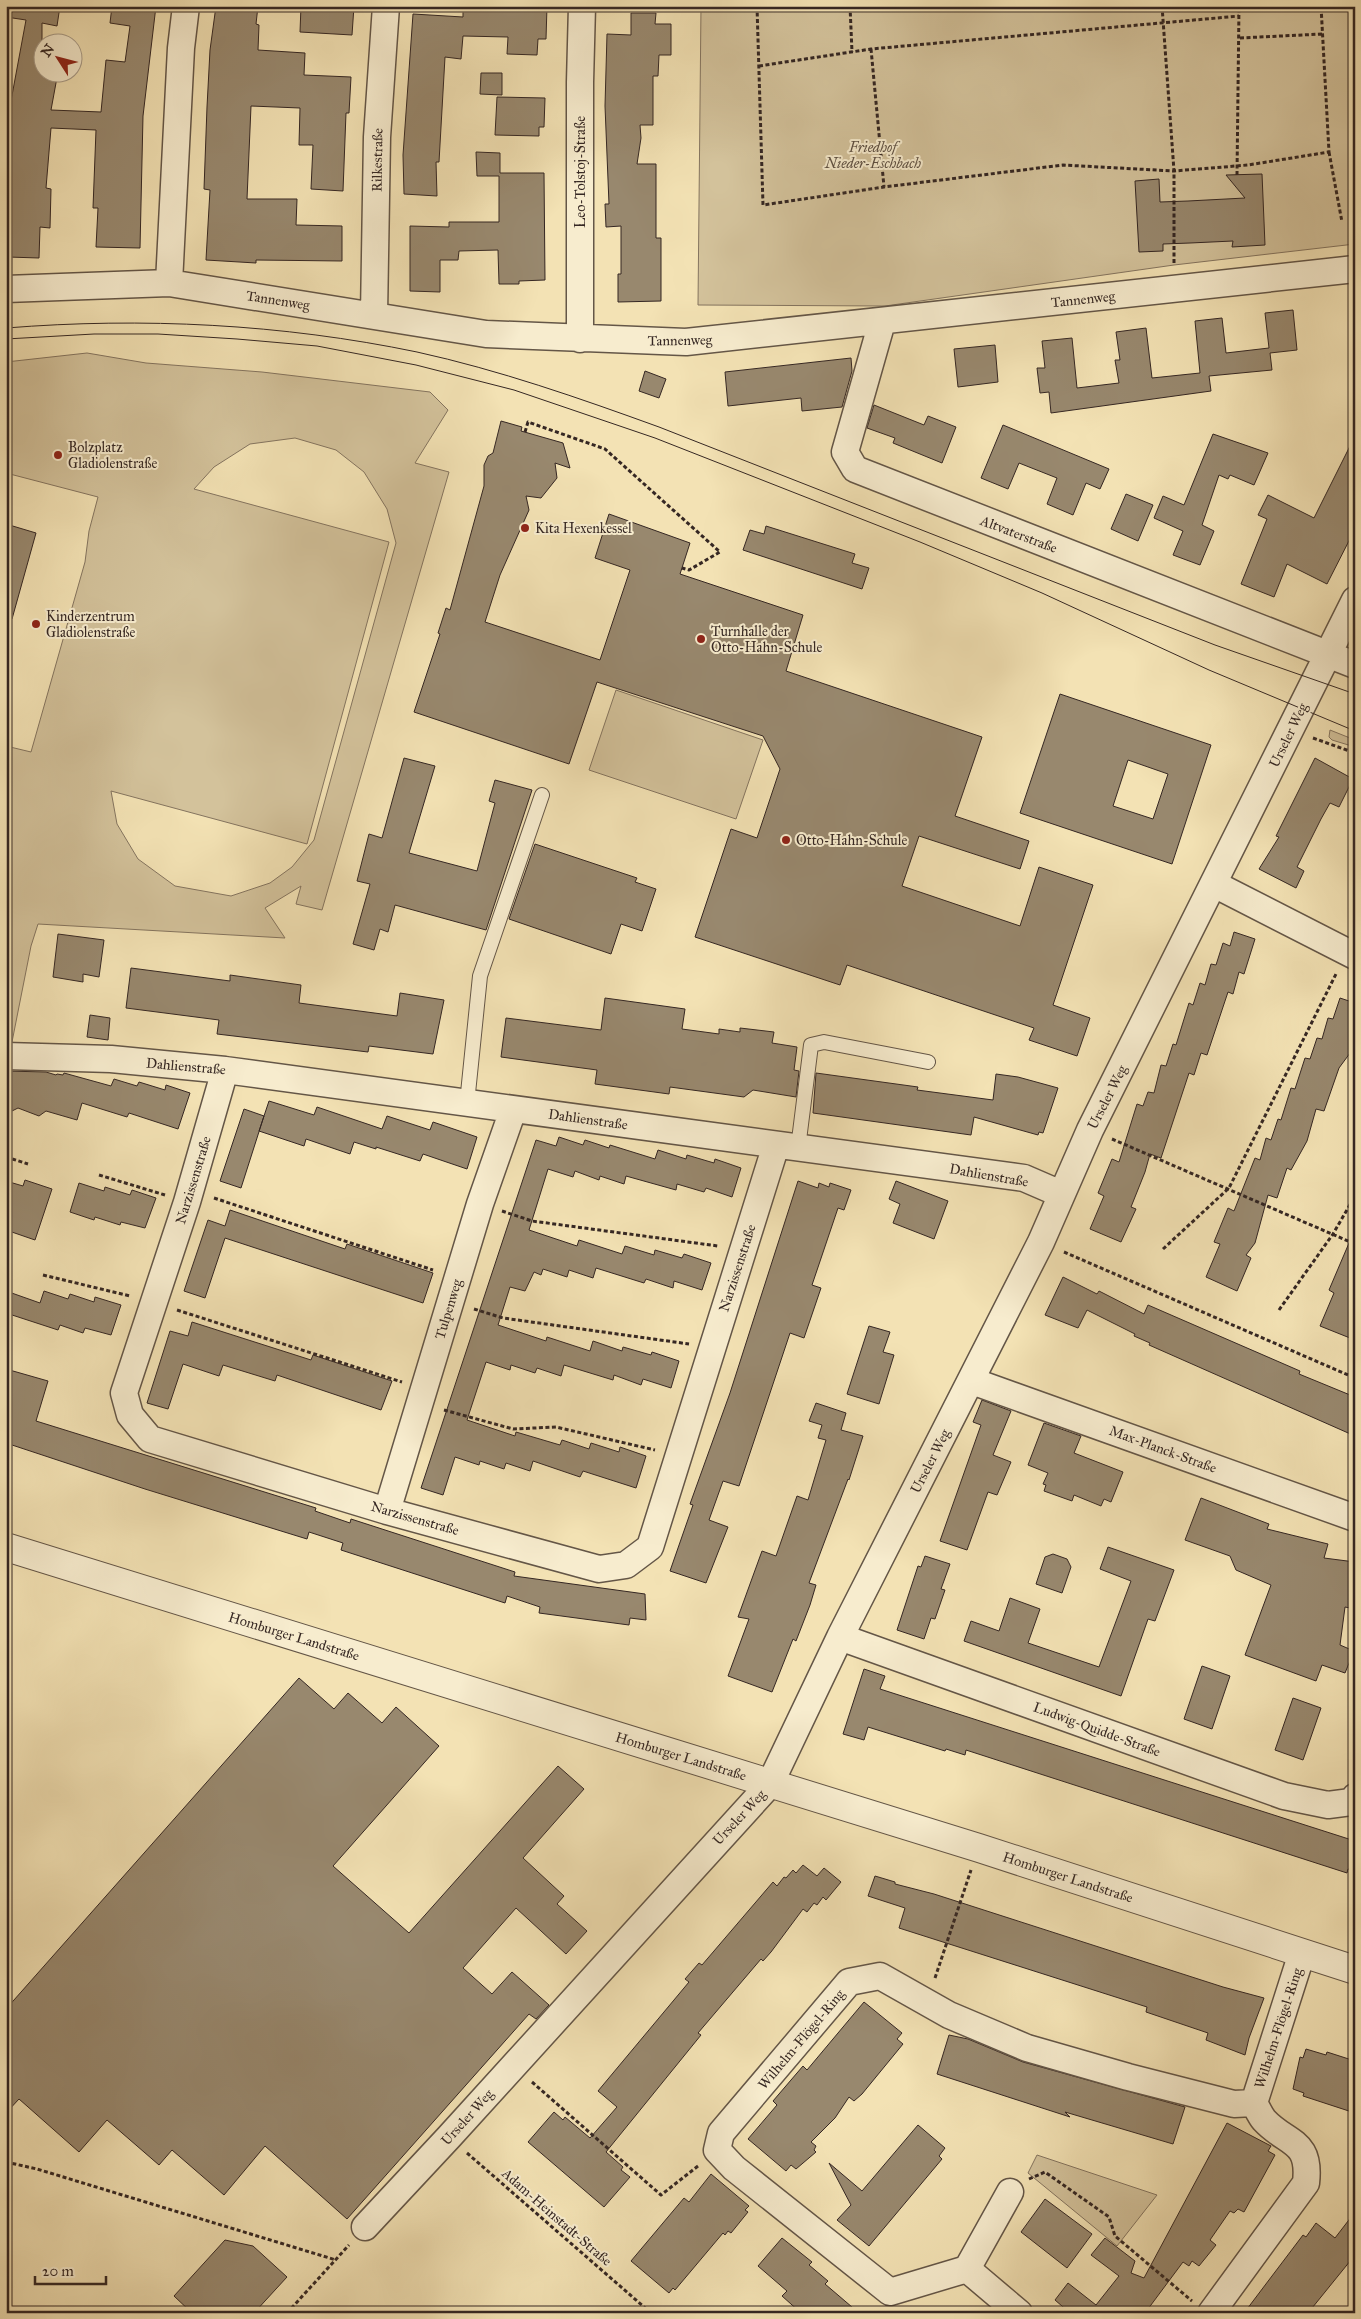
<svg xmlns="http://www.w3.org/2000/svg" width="1361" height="2319" font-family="'IM FELL Great Primer',serif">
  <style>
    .green { fill: #d3c29b; stroke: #84745f; fill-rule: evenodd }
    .building { fill: #98886e; stroke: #352723; fill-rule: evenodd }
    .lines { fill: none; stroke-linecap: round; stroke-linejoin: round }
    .service-casing { stroke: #645647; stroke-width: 16 }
    .minor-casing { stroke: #645647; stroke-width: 29 }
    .tertiary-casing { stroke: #645647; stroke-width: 30 }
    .path { stroke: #352723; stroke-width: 3; stroke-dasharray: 4 2.5; stroke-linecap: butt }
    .service { stroke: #f7ecce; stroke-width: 14 }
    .minor { stroke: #f7ecce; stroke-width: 26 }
    .tertiary { stroke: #f7ecce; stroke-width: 28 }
    .tram { stroke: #352723; stroke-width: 1 }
    .poi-dot { fill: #8f2418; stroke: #f7ecce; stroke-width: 2 }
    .labels { text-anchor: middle; stroke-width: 4; stroke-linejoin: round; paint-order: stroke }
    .park-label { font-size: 14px; font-style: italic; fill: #5c4e41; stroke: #f7ecce }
    .street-label { font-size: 14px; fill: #352723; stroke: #f7ecce }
    .poi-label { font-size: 14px; fill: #352723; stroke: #f7ecce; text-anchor: start }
  </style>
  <rect width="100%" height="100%" fill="#f3e2b4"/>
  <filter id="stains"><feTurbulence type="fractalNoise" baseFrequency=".004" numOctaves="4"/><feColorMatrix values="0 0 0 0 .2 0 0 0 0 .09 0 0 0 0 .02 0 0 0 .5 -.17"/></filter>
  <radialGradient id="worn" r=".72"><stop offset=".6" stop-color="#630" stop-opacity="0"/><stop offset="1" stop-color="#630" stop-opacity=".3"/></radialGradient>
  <path class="green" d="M701,6H1355V244L1174,265L885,306L698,305Z
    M87,353L146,363L262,372L430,392L448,410L415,463L449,472L322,910L296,904L301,886L265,908L285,938L38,924L31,946L11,1047L6,1046V746L31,752L85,562L89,531L98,497L6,473V362ZM295,438L336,450L364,472L387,509L396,543L314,840L292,867L270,883L231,896L175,886L138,859L117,824L111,791L307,844L389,542L194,489L214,467L250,444Z
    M616,690L763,740L736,819L589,770Z
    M1330,730L1355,740V747L1332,740L1329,737Z
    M1037,2155L1157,2195L1117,2246L1028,2173Z"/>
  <path class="building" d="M6,6H60L57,26L42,23V72H58L51,110L101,112L106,60L125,62L130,26L110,23L112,6H156L143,116L140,248L96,247L98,208H93L96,130L51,128L46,188L51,189L50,228L40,227L39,258L8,257L10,187H8L9,177H6V147L8,117L26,20L6,17Z
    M216,6H258L256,24L259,25L258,50L305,53L304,75L351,77L349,113H346L343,191L311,189L313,145H299L300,108L251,106L247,199H297L296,225L342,226V261L256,260V263L206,260L210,190L204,189L207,107L210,50Z
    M301,6H354L352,35L300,32Z
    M463,6H547L546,39H538L537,55L507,54L508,37L463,36L461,59L445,57L439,162H436L437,196L404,194L403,155L413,14L463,17Z
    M631,13H656L655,24H671V55H659L658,76H653V125H640L641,138L637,164H656V238H661V301L618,302V274H621V226L606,227L605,204H609L605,106L607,34L631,35Z
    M481,73H502V95L480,94Z
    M497,97L545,98L544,127H539V136L495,135Z
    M476,152L500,153V173H544L545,280L519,281V284H499L498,250L459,251L458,260H440V292L410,291V226L449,227V222H499V176H477Z
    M1262,174L1265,245L1232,247L1233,241L1190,243L1163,244V251L1139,252L1135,181L1159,179L1160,202L1188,201L1245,198L1226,175Z
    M1293,310L1297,350L1270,353L1272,370L1209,376L1211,391L1051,413L1049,392L1040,393L1037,368H1045L1042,341L1072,338L1077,388L1119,383L1115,360H1120L1116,332L1146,328L1152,378L1200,373L1195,321L1222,318L1226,353L1269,348L1265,313Z
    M995,345L998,382L958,387L954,349Z
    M851,358L852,371L842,407L802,411L801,398L728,406L725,372Z
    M645,371L666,379L659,398L639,391Z
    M874,405L924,425L928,416L956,427L942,463L893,443L895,438L867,428Z
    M501,421L522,427L521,431L563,443L570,468L555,463L557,478L541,498L526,496L529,510L500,575L485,622L600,660L630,570L595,558L609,514L690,543L680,574L803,615L786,671L982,737L955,816L1029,841L1020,869L919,836L902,886L1020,926L1039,867L1093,885L1053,1005L1090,1018L1077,1056L1029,1040L1034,1028L847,965L840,985L695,937L731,829L757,838L780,769L763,736L597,682L569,764L414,712L440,634L438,633L446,608L450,610L484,486V465L488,456L493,453Z
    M1003,425L1109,469L1100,489L1086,483L1073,515L1047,504L1057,478L1019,463L1008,489L981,478Z
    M1213,434L1268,453L1254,485L1230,475L1228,479L1219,475L1202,525L1214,531L1200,565L1173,555L1183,531L1154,518L1163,496L1184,505Z
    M1355,436V529L1327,584L1287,564L1274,597L1241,584L1267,519L1258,515L1268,495L1314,518Z
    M1126,494L1153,505L1138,541L1111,529Z
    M6,524L36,533L12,619L6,618Z
    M766,526L855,554L852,563L869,568L862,589L743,550L750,530L764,534Z
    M1060,694L1211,745L1172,864L1020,813ZM1128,760L1168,774L1153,819L1113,806Z
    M404,758L435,766L409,853L477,871L495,803L489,801L495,780L532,790L486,930L395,905L388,932L380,929L374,950L353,944L370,884L357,881L369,834L382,838Z
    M1315,758L1353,779L1339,807L1330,803L1321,819L1297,867L1304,871L1296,888L1259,869L1279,837L1276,836Z
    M535,844L637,878L635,882L656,889L642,931L621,924L611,954L509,919Z
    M1234,932L1255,939L1244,974L1239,972L1233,994L1228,992L1207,1055L1201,1053L1194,1075L1189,1073L1161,1158L1150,1154L1145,1172L1131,1207L1136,1209L1121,1242L1090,1229L1104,1196L1098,1193L1112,1159L1119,1162L1137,1104L1143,1106L1148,1092L1154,1093L1161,1065L1166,1066L1173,1044L1176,1045L1189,1003L1193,1005L1200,983L1205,985L1211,964L1216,965L1223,943L1230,946Z
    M58,934L104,940L99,977L83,974V982L53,977Z
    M131,968L230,981V975L301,985L299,1003L397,1016L400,993L444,1000L433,1054L369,1046L368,1052L217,1034L219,1020L126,1008Z
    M605,998L685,1009L682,1029L719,1034V1029L740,1032V1028L774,1032L772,1043L797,1047L794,1070L799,1071L796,1097L753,1090L744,1097L670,1087L669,1094L647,1091L595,1084L597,1070L501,1057L506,1018L601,1030Z
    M1340,998L1355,1003L1353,1049L1339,1068L1324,1111L1316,1109L1307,1141L1291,1170L1287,1168L1277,1198L1268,1195L1255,1243L1246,1255L1251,1258L1237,1291L1206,1277L1220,1244L1214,1242L1228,1208L1234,1211L1255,1158L1260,1160L1266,1138L1271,1140L1278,1119L1281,1120L1291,1088L1295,1089L1305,1058L1310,1059L1317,1038L1322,1039L1328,1018L1333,1019Z
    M90,1015L110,1018L108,1040L87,1037Z
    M6,1071L46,1072L56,1075L57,1074L63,1075L64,1073L111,1086L114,1079L137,1086L139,1082L165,1090L166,1085L190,1093L178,1129L129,1113L127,1117L82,1103L77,1120L46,1111L39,1116L18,1108L6,1114Z
    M816,1073L918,1087L917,1090L993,1100L996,1074L1018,1077L1058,1088L1043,1133L1039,1132L1038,1135L974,1117L971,1135L813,1113Z
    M269,1101L314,1115L317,1107L382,1129L387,1116L430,1130L433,1122L477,1137L467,1169L423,1154L420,1161L376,1147V1149L354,1142L350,1154L306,1139L304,1146L259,1131Z
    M244,1109L264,1116L241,1188L220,1181Z
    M559,1137L583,1145L585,1140L609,1148L610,1145L655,1159L658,1150L686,1159L687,1155L714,1163L715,1159L741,1168L732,1197L706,1188L704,1192L677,1184L676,1190L626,1176L624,1184L600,1176L599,1180L575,1171L573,1177L548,1169L539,1198L529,1230L577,1246L579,1240L622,1254L625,1246L654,1255L655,1250L682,1258L684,1254L711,1263L702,1290L674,1281L673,1288L646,1279L644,1283L596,1268L593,1278L569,1270L567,1277L543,1269L541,1275L534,1272L525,1291L510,1287L498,1325L546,1341L547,1337L590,1351L593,1341L622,1351L623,1347L651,1355L652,1352L679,1361L671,1388L643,1379L641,1385L614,1375L613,1380L564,1365L561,1376L537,1368L535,1373L511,1365L510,1370L486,1362L467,1420L515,1436L516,1432L560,1445L562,1440L589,1449L591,1443L619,1452L620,1447L646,1456L636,1488L583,1471L580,1477L533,1461L530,1471L506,1463L504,1469L480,1461L479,1465L455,1457L443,1495L421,1488L536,1140L556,1146Z
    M25,1180L52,1189L35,1240L6,1230V1181L23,1186Z
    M798,1181L818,1188L819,1183L829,1187L830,1183L851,1190L844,1210L838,1208L812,1285L821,1288L804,1338L790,1333L739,1486L723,1481L709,1520L728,1527L706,1583L670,1571L693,1505L690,1504L730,1393Z
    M896,1181L948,1201L934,1239L893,1223L900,1204L889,1199Z
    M79,1183L104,1191L105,1187L130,1195L132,1190L156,1198L145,1228L121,1222L120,1225L95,1217L94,1220L70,1212Z
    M230,1210L345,1249L347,1244L433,1273L423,1303L225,1238L205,1298L184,1291L208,1220L225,1226Z
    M1355,1229V1340L1320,1326L1334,1293L1329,1290Z
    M1063,1277L1097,1294L1099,1291L1144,1314L1148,1305L1300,1371L1299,1374L1355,1397V1436L1149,1345L1150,1343L1134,1336L1135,1334L1087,1310L1078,1328L1045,1315Z
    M6,1291L40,1303L44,1291L68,1299L70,1294L94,1302L95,1297L121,1305L111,1335L85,1328L83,1333L60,1325L58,1330L6,1313Z
    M192,1322L311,1360L313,1355L392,1381L381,1410L277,1375L275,1381L223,1365L219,1376L183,1364L168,1409L147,1403L170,1331L188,1336Z
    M869,1326L890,1332L883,1352L894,1355L879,1404L847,1394Z
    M6,1369L48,1381L36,1421L316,1508L315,1511L350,1523L351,1519L515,1572L514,1576L645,1594L646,1620L630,1618L629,1625L539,1613L540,1607L507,1596L505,1603L341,1550L343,1543L309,1532L307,1539L145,1489L6,1443Z
    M982,1400L1011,1411L993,1455L1011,1462L997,1495L988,1492L967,1550L940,1541L981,1425L973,1422Z
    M816,1403L846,1413L841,1430L863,1436L849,1480L848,1479L809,1583L816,1585L810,1605L796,1641L793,1639L772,1692L728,1676L749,1619L738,1617L762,1551L776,1556L797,1496L808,1500L826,1440L818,1438L822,1425L809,1421Z
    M1044,1423L1081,1436L1074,1453L1123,1472L1111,1502L1104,1499L1101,1506L1074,1495L1072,1501L1044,1491L1046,1485L1043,1484L1048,1473L1028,1465Z
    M1201,1498L1269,1524L1267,1529L1328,1544L1324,1558L1355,1562V1609L1345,1607L1340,1645L1354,1651L1345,1673L1322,1665L1316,1681L1245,1655L1271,1585L1236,1570L1230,1556L1185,1540Z
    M1108,1547L1174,1570L1155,1621L1148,1619L1121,1696L964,1641L971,1621L999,1631L1010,1598L1040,1609L1028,1643L1099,1667L1131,1581L1100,1569Z
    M1053,1554L1067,1559L1071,1567L1062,1593L1036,1584L1045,1557Z
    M925,1556L950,1564L941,1589L945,1590L935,1619L931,1618L924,1639L897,1630L918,1566L921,1567Z
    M1202,1666L1230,1676L1212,1729L1184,1719Z
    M864,1669L885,1676L880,1689L1355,1841V1871L1348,1869L1347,1873L966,1750L965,1755L946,1749L945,1751L868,1727L864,1740L843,1734Z
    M299,1678L334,1709L348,1693L382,1723L396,1707L439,1746L333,1866L409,1933L558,1766L584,1789L523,1858L564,1896L557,1904L587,1931L566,1954L516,1908L463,1968L492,1994L512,1972L549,2005L536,2019L529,2014L347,2219L265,2146L224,2195L172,2150L159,2165L107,2120L79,2152L19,2099L6,2113V2009Z
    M1293,1698L1321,1708L1303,1760L1275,1750Z
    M803,1865L817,1876L824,1868L841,1882L826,1900L823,1897L817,1905L814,1903L807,1912L803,1909L771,1952L763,1961L761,1959L698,2033L701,2035L606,2152L623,2167L621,2170L630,2177L604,2207L528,2142L554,2112L563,2120L565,2117L590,2138L617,2107L598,2091L689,1982L685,1979L699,1963L702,1965L773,1882L777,1886L784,1877L786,1878L793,1870L796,1873Z
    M875,1876L895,1882V1884L934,1894L1223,1987L1264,1998L1249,2038L1245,2055L1206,2040L1208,2033L1146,2012L1147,2007L899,1928L905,1908L868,1896Z
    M864,2002L902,2033L897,2039L903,2044L862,2094L854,2101L849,2097L835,2118L811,2142L816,2146L814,2150L816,2152L796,2169L791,2165L786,2171L748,2139L777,2105L773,2101L803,2066L807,2070Z
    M949,2035L968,2039L1023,2062L1185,2107L1173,2144L1065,2112L1070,2117L937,2074Z
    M1306,2049L1326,2055L1327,2052L1355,2061V2113L1303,2096L1304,2093L1293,2089L1300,2057L1303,2058Z
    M1227,2123L1271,2146L1268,2151L1275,2155L1244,2212L1238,2209L1234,2213L1230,2211L1210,2240L1216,2245L1199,2266L1192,2261L1189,2266L1183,2262L1145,2313H1070L1055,2300L1068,2283L1096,2305L1119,2276L1091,2255L1105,2238L1135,2261L1131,2273L1144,2278Z
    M918,2125L945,2148L939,2156L942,2159L869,2246L837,2220L851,2205L829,2163L862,2191Z
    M711,2174L749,2206L745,2210L748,2212L731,2233L728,2231L725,2235L723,2233L675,2290L673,2288L669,2293L631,2261L684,2198L689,2202Z
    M1045,2199L1092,2234L1067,2268L1021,2232Z
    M1355,2212V2255L1308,2313H1244L1303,2235L1306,2237L1316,2223L1335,2238Z
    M782,2238L812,2262L809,2265L828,2281L825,2284L859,2313H801L782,2296L787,2291L758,2266Z
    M225,2240L253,2246L287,2277L254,2313H192L174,2296Z"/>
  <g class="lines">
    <defs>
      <path id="service" d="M467,1103L480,976L542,795
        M798,1148L811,1045L824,1042L928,1062"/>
      <path id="minor" d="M169,283L181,48L186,6
        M6,289L169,283L486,334L686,342L1355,269
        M374,315L377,137L386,6
        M882,322L845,452L855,469L1355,665
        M580,339V82L582,6
        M1214,884L1355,956
        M6,1056L111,1059L225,1070L1024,1178L1061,1194
        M225,1070L187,1202L124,1393L130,1415L150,1439L387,1511L599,1569L626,1565L650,1547L776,1145
        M972,1381L1355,1518
        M387,1511L480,1204L513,1110
        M840,1637L1284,1796L1328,1805L1351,1802L1355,1797
        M1254,2103L1302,1953
        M365,2227L449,2137L770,1784L840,1637L1041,1242L1090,1130L1355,600
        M967,2269L1010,2192
        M1019,2313L967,2269L890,2292L734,2168L717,2150L721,2133L849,1982L880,1976L949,2015L1027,2048L1128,2077L1234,2104L1254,2103C1257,2108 1260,2115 1264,2120C1287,2145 1311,2139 1306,2183L1211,2313"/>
      <path id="tertiary" d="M6,1547L979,1848L1355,1970"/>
    </defs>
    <use href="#service" class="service-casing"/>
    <use href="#minor" class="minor-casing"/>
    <use href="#tertiary" class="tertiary-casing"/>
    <path class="path" d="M757,6L763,205L884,187L1063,165L1174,171L1248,165L1329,152L1321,6
      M850,6L852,52
      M1162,6L1174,171V265
      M1240,38L1322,34
      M871,49L884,187
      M759,66L871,49L1239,16
      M1329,152L1342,222
      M1237,175L1239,6
      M525,432L528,422L605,449L720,552L689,570L682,568
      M1313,738L1355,753
      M1112,1139L1355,1244
      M6,1157L28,1164
      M99,1175L165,1195
      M214,1198L433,1270
      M502,1211L532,1221L718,1246
      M1163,1249L1229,1188L1336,974
      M1064,1252L1355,1378
      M6,1271L9,1272
      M43,1275L130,1296
      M474,1309L503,1318L689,1344
      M177,1310L402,1382
      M1279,1310L1333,1234L1355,1196
      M444,1410L513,1429L556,1427L655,1450
      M935,1978L971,1870
      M532,2082L661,2195L698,2166
      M467,2153L651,2313
      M6,2162L37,2169L336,2260
      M1029,2179L1045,2172L1109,2217L1115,2236L1192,2301
      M287,2313L349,2245"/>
    <use href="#service" class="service"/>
    <use href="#minor" class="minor"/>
    <use href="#tertiary" class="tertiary"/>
    <path class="tram" d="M6,328C143,317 282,324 417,352C499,370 579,398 659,427L1215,645L1355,694
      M6,339L94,334H158L237,339L317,346L416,365L514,390L655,438L920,542L1042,593L1209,670L1355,731"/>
  </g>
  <g class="poi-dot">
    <circle cx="58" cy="455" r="5"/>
    <circle cx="525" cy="528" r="5"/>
    <circle cx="36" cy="624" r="5"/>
    <circle cx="701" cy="639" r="5"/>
    <circle cx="786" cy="840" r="5"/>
  </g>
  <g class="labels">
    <g class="park-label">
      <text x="873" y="152">Friedhof<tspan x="873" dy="16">Nieder-Eschbach</tspan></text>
    </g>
    <g class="street-label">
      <text transform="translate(377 160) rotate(-89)" y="5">Rilkestraße</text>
      <text transform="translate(580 172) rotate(-90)" y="5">Leo-Tolstoj-Straße</text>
      <text transform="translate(1083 299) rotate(-6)" y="5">Tannenweg</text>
      <text transform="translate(278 300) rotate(9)" y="5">Tannenweg</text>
      <text transform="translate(680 340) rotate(-1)" y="5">Tannenweg</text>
      <text transform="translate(1019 534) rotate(21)" y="5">Altvaterstraße</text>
      <text transform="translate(1288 735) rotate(-64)" y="5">Urseler Weg</text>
      <text transform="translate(186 1066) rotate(5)" y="5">Dahlienstraße</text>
      <text transform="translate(1107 1097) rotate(-63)" y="5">Urseler Weg</text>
      <text transform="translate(588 1119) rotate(8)" y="5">Dahlienstraße</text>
      <text transform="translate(989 1175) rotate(10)" y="5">Dahlienstraße</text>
      <text transform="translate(193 1180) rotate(-73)" y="5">Narzissenstraße</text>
      <text transform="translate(737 1268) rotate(-72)" y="5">Narzissenstraße</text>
      <text transform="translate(448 1309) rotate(-73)" y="5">Tulpenweg</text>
      <text transform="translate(1163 1449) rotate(20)" y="5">Max-Planck-Straße</text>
      <text transform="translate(930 1461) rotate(-63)" y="5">Urseler Weg</text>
      <text transform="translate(415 1518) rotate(16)" y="5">Narzissenstraße</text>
      <text transform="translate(294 1636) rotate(17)" y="5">Homburger Landstraße</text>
      <text transform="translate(1097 1729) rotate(20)" y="5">Ludwig-Quidde-Straße</text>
      <text transform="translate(681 1756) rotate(17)" y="5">Homburger Landstraße</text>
      <text transform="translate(739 1817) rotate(-47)" y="5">Urseler Weg</text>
      <text transform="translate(1068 1877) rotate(18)" y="5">Homburger Landstraße</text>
      <text transform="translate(1278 2028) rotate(-72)" y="5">Wilhelm-Flögel-Ring</text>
      <text transform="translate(801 2039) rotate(-50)" y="5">Wilhelm-Flögel-Ring</text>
      <text transform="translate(467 2117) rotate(-48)" y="5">Urseler Weg</text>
      <text transform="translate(557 2217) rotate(41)" y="5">Adam-Heinstadt-Straße</text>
    </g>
    <g class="poi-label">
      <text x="68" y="452">Bolzplatz<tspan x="68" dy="16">Gladiolenstraße</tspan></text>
      <text x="535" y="533">Kita Hexenkessel</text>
      <text x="46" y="621">Kinderzentrum<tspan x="46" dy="16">Gladiolenstraße</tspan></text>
      <text x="711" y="636">Turnhalle der<tspan x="711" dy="16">Otto-Hahn-Schule</tspan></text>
      <text x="796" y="845">Otto-Hahn-Schule</text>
    </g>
  </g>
  <rect width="1361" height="2319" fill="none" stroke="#f3e2b4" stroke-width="25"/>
  <rect x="8" y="8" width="1346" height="2304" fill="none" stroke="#352723" stroke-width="2.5"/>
  <rect x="12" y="12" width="1336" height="2294" fill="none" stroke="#352723"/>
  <g transform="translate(58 58) rotate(306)"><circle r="24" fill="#f7ecce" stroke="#a99d8a"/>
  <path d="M0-4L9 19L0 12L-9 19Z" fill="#8f2418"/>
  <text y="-8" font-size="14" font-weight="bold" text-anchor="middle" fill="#352723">N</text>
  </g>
  <path d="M35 2276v8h71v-8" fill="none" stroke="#352723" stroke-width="2.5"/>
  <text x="42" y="2276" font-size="15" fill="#352723" stroke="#f7ecce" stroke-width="4" paint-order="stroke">20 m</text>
  <rect width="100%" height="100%" filter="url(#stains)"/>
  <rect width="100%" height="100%" fill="url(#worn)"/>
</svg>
